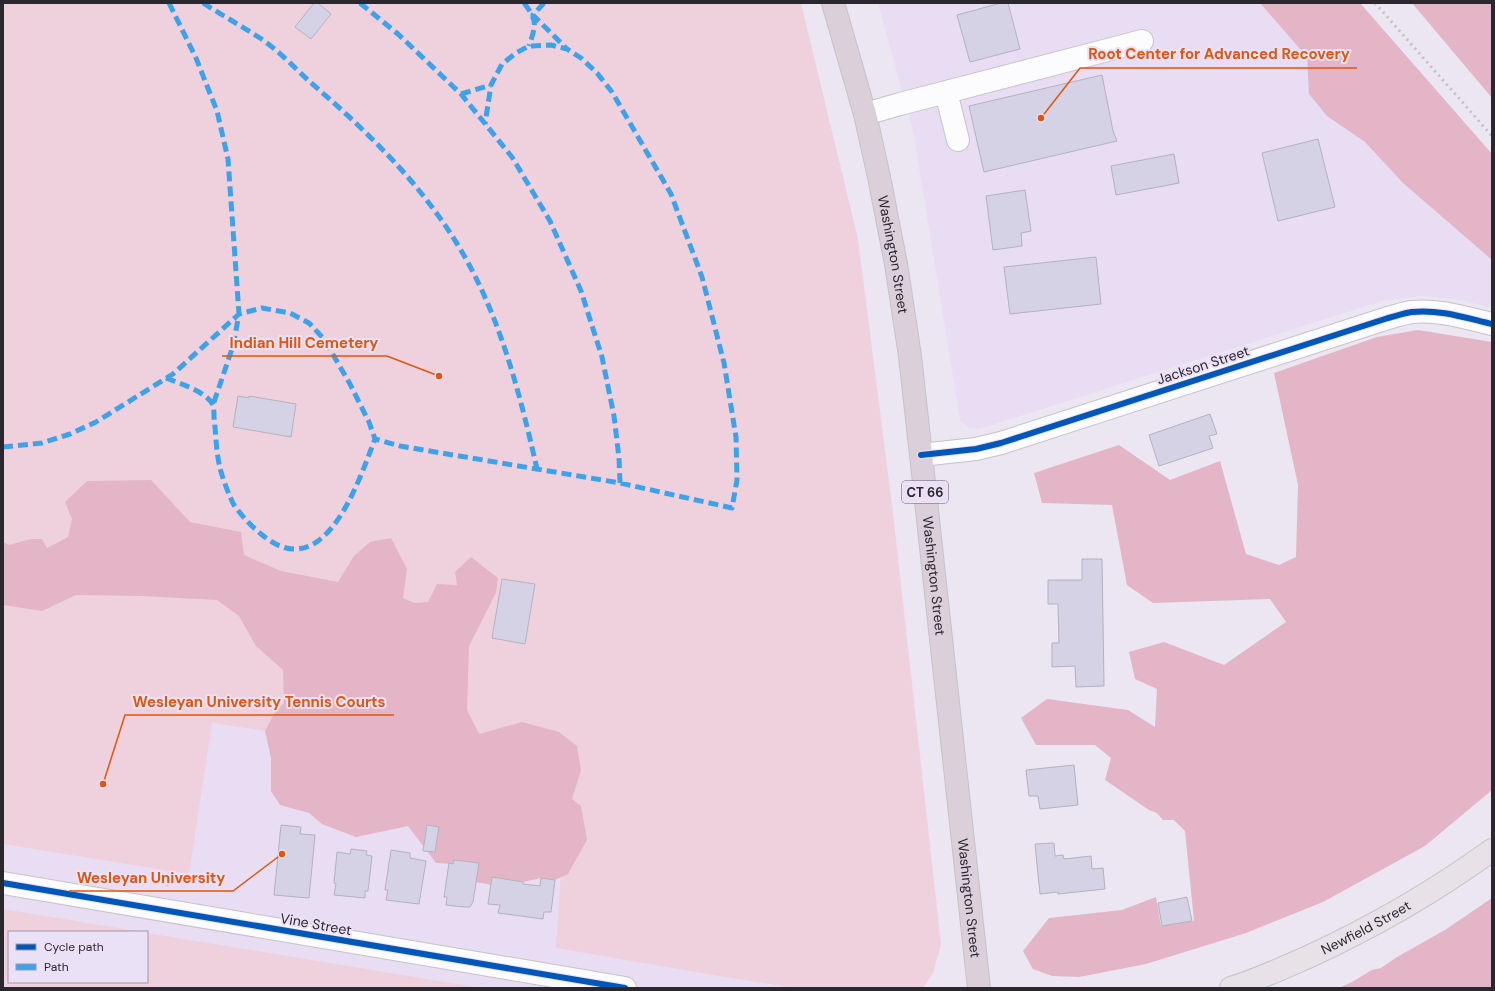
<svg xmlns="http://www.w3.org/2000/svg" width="1495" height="991" font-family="'DM Sans',sans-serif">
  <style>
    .built { fill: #e8ddf2; fill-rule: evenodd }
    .green { fill: #efd1dd }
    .forest { fill: #e3b5c7 }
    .building { fill: #d5d2e5; stroke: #b4b2bc }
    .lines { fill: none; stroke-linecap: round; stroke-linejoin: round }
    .minor-casing { stroke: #c6c2ca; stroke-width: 24 }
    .major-casing { stroke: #c5c3c9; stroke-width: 24 }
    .highway-casing { stroke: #c5c3c9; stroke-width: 24 }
    .path { stroke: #cac9cd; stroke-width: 2.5; stroke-dasharray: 2 2; stroke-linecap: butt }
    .minor { stroke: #fcfbfd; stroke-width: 22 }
    .major { stroke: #e8e1e8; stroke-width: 22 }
    .highway { stroke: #dbcfda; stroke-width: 22 }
    .rail { stroke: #c2c1c3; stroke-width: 3; stroke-dasharray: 2 4; stroke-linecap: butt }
    .quiet { stroke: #3ea2eb; stroke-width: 5; stroke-dasharray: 10 5; stroke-linecap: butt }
    .cycleway-casing { stroke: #ebe1f6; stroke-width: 8 }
    .cycleway { stroke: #0057b8; stroke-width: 6 }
    .labels { text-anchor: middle; stroke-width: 4; stroke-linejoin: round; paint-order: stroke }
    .shield { fill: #ebe1f6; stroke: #655f6b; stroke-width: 1 }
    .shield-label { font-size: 13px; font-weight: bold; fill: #2b272f }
    .street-label { font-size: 14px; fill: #2b272f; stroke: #ebe1f6 }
    .leader { fill: none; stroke: #df560e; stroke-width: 1.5 }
    .callout-dot { fill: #df560e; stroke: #ebe1f6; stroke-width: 1.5 }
    .callout-label { font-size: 15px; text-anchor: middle; font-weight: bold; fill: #df560e; stroke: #ebe1f6; stroke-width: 4; stroke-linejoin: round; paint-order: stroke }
  </style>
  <rect width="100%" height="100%" fill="#ebe6f1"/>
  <path class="built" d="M878,3H1260L1307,57L1309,94L1327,116L1365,142L1403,183L1492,260V308L1462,300L1422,296L1382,301L979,429L969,428L960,420L913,130Z
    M3,605L462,761L730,977L787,988H3ZM9,932H147V982H9Z"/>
  <path class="green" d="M3,3H801L858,239L893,513L941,944L933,973L923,988H791L556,948L567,776L212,723L189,874L3,844Z
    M3,909L142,932H9V982H147V933L481,988H3Z"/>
  <path class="forest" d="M1260,3H1360L1492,154V260L1403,183L1365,142L1327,116L1309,94L1307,57Z
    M1412,3H1492V98Z
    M1418,330L1492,342V790L1425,846L1323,902L1246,933L1146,964L1079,977L1052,976L1033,969L1023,951L1049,918L1122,910L1156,897L1161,926L1194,921L1185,831L1174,820H1163L1157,813L1149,810L1105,780L1111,758L1095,745H1036L1021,718L1047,699L1128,710L1155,727L1157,689L1135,679L1129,652L1164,642L1224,665L1286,622L1270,599L1153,603L1127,585L1112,505L1042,503L1034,473L1119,445L1170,480L1220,461L1246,554L1279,565L1296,557L1298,485L1274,373L1377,337Z
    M151,480L190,522L241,532L244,555L281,571L338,582L354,556L370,542L391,538L407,569L403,598L414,603L428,602L437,584L457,585L455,572L471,557L498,578L496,593L469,646L467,710L479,734L522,722L559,732L577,746L581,770L572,799L581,806L587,840L568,874L555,880L541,878L523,882L492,877L491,885L476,882L479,863L454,860L453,864L436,863L408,826L356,837L322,824L309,813L280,805L271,791V758L265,731L274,714L284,703L283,670L256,646L239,616L217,600L141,596L76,595L42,611L3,605V542L9,545L31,539H42L47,548L68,537L72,519L65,502L87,481Z
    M1492,898V988H1339L1352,982L1372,970L1381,968L1397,957L1445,930Z"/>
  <path class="building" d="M314,3H318L331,14L311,39L295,27Z
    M1001,3H1008L1020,49L970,62L957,15Z
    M1102,75L1113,131L1117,141L984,172L969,106Z
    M1318,139L1335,207L1278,221L1262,153Z
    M1174,154L1179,183L1116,195L1111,166Z
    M1025,190L1031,231L1021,233L1022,246L993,250L986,196Z
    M1096,257L1101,304L1010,314L1004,267Z
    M238,396L249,398V396L296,404L291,437L233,427Z
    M1210,414L1217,434L1209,436L1213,448L1159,466L1149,435Z
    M1082,559H1102L1104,686L1076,687L1075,666L1052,667V643H1059L1058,604H1048V580H1082Z
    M502,579L535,584L525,644L492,638Z
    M1074,765L1078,805L1040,809L1038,796H1029L1026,770Z
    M281,825L301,827L300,834L315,835L309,898L274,895Z
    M427,825L439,827L435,852L423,851Z
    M1054,843L1055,856L1063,855L1064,859L1091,856L1092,869L1103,868L1105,889L1058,894V892L1040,894L1035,844Z
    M351,849L367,851L366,855L372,856L368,891H365V898L334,895L336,884L334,883L337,852L350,854Z
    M391,850L410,853V858L426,861L419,904L386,900L388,890H385Z
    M454,860L479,863L473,902L470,907H464L446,905L447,897H444L449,863L453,864Z
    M492,877L523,882V884L540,886L541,878L555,880L551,912H544L543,919L498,913L500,905L488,904Z
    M1187,897L1192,921L1162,926L1158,903Z"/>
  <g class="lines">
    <defs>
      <path id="minor" d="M946,92L958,140
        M865,114L900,104L1142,41
        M921,455L976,449L1001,443L1388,318C1396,316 1404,313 1412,312C1439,309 1466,318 1492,324
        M3,883L625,988"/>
      <g id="major">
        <path id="s1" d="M1231,988C1257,980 1283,968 1308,957C1373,927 1434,892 1492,850"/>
      </g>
      <g id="highway">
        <path id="s2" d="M833,3L865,114L879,177L896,264L910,356L921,455L979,988"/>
      </g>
    </defs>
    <use href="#minor" class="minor-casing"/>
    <use href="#major" class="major-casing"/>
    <use href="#highway" class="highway-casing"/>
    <path class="path" d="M167,886L170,871"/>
    <use href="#minor" class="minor"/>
    <use href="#major" class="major"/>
    <use href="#highway" class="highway"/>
    <path class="rail" d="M1375,3L1492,136"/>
    <path class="quiet" d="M169,3L196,58L217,111L228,159L239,314L233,346L213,405
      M203,3C222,15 241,26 260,38C278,50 294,67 310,82C374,137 435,197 474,274C505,335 522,403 537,469
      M360,3L398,34L461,94L512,157L550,221L581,291L602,357L614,416L619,458L620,483
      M524,3C538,21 536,25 529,46
      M544,3L533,15L566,48
      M461,94L491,85
      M166,378C179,383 207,392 213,405C214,408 214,414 214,417C216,434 216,452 220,468C222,477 230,498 234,505C241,515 251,526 261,534C324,588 358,483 375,439
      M3,447L42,443L70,434L96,422L173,374L239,314L262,308L290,313L309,323L324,339L350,384L369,422L375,439L400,446L620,483L732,508L737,480L736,437L724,363L702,277L671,194L612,92L597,73L581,58L567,49L551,45L529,46L516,53L502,64L491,85L485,124"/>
    <defs>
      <path id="cycleway" d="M921,455L976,449L1001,443L1388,318C1396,316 1404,313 1412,312C1439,309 1466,318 1492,324
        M3,883L625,988"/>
    </defs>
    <use href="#cycleway" class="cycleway-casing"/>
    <use href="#cycleway" class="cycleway"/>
  </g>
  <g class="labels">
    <rect class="shield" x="902" y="481" width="46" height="22" rx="3"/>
    <g class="shield-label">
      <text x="925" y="497">CT 66</text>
    </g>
    <g class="street-label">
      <text dy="5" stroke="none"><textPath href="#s2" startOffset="259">Washington Street</textPath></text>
      <text transform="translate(1203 365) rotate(-18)" y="5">Jackson Street</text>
      <text dy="5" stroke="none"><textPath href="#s2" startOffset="583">Washington Street</textPath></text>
      <text dy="5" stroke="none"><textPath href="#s2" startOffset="907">Washington Street</textPath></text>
      <text transform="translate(316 924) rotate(10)" y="5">Vine Street</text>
      <text dy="5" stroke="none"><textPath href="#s1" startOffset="148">Newfield Street</textPath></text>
    </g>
  </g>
  <path class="leader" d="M1041 118L1080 68H1357M439 376L387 356H222M103 784L125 715H394M282 854L233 891H69"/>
  <g class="callout-dot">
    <circle cx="1041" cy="118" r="4"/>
    <circle cx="439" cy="376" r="4"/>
    <circle cx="103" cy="784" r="4"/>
    <circle cx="282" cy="854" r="4"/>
  </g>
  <g class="callout-label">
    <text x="1219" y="59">Root Center for Advanced Recovery</text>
    <text x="304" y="348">Indian Hill Cemetery</text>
    <text x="259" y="707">Wesleyan University Tennis Courts</text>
    <text x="151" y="883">Wesleyan University</text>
  </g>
  <rect width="1495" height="991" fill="none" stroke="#2b272f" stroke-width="8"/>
  <rect x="8" y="931" width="140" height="52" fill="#ebe1f6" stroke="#9e97a6"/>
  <rect x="16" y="944" width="20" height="6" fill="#0057b8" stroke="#9e97a6"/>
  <text x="44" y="951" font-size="12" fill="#2b272f">Cycle path</text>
  <rect x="16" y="964" width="20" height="6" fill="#3ea2eb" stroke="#9e97a6"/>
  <text x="44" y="971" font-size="12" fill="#2b272f">Path</text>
</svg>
